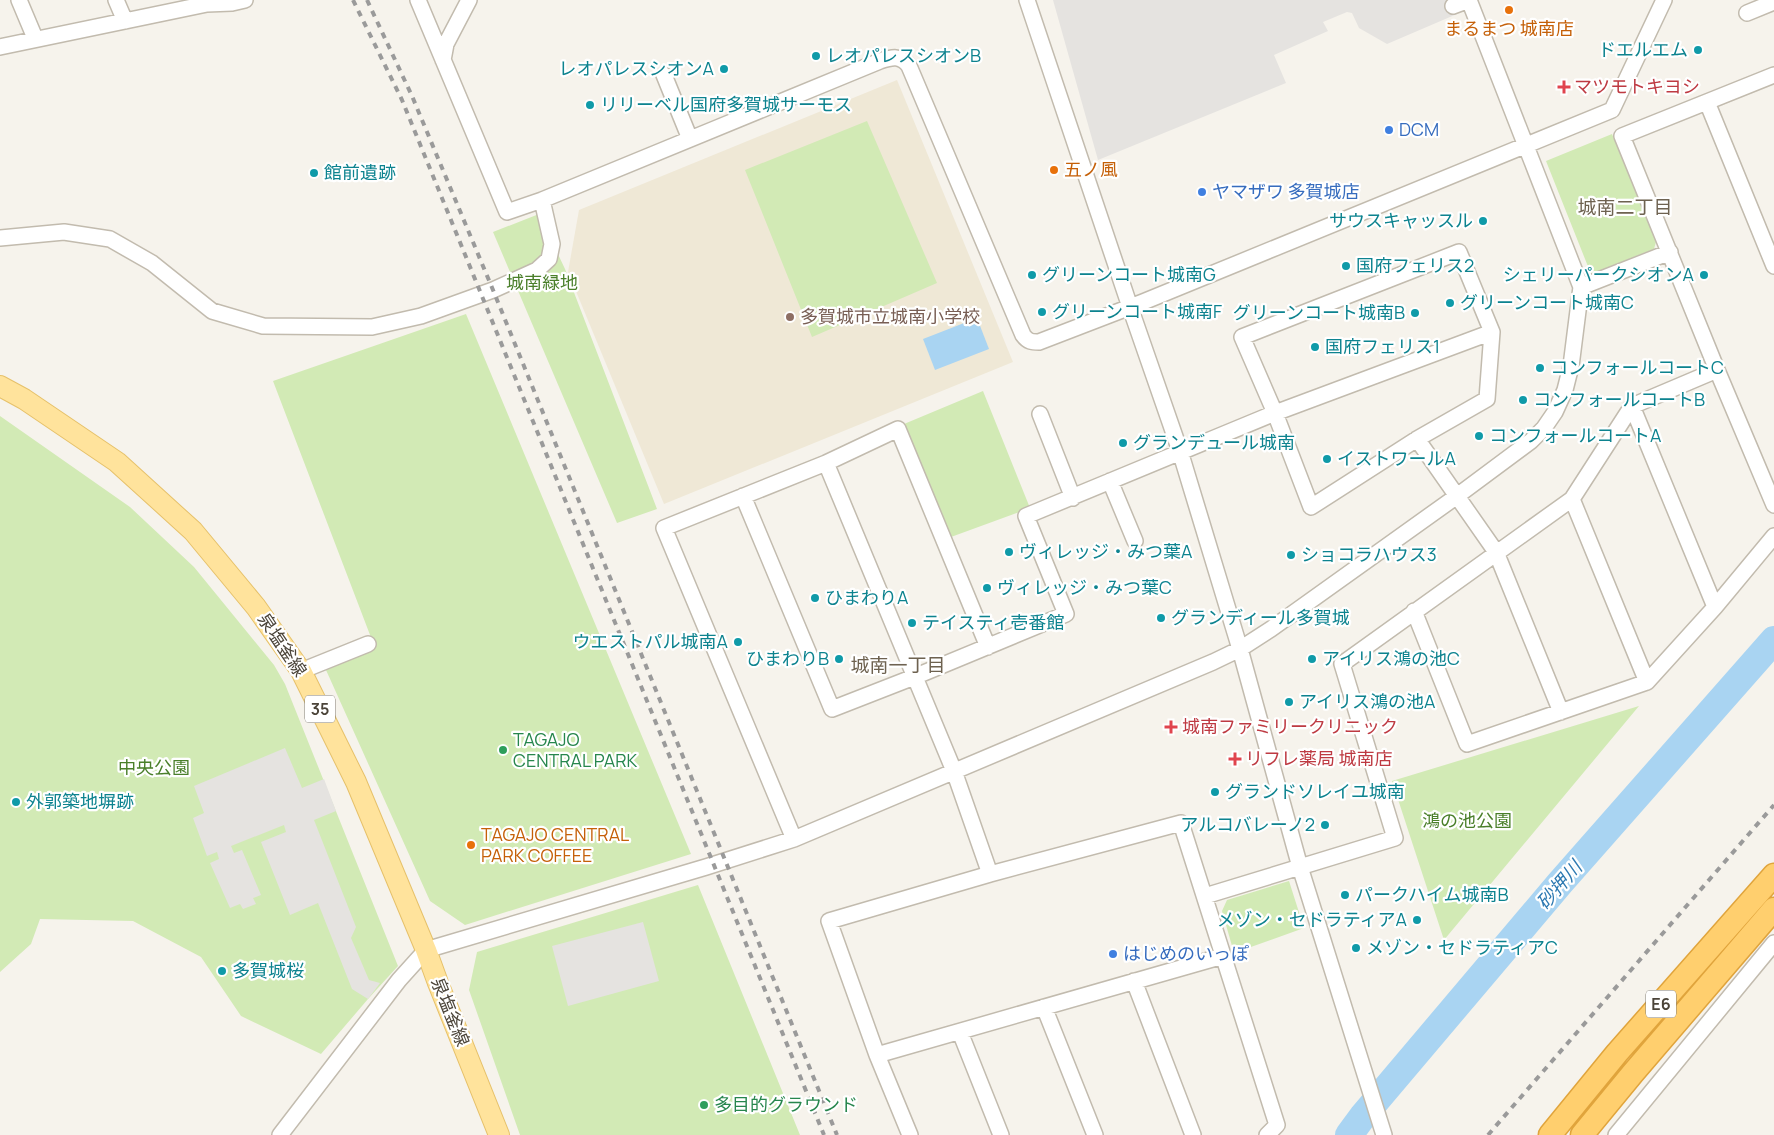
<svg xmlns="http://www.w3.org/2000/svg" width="1774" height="1135" font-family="Manrope,'Noto Sans JP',sans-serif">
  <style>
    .education { fill: #efe8d6 }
    .green { fill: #d2eab5 }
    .parking { fill: #e5e3e0 }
    .water { fill: #a9d4f2 }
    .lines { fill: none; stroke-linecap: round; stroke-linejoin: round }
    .river { stroke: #a9d4f2; stroke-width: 28 }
    .minor-casing { stroke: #c2bbae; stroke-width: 18 }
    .major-casing { stroke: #e6c16a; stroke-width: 22 }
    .highway-casing { stroke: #e0a43c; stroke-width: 25 }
    .minor { stroke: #fff; stroke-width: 15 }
    .major { stroke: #ffe39c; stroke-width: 20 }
    .highway { stroke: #ffcf6e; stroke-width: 22 }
    .rail { stroke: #9a9a9a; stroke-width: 4; stroke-dasharray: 6 6; stroke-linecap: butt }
    .food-dot { fill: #e8710a; stroke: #fff; stroke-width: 2 }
    .culture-dot { fill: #0f9aa8; stroke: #fff; stroke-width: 2 }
    .health-dot { fill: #e0444e; stroke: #fff; stroke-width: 2 }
    .shop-dot { fill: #3f7fe0; stroke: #fff; stroke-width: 2 }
    .education-dot { fill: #8d6e63; stroke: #fff; stroke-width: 2 }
    .leisure-dot { fill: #2e9e5b; stroke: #fff; stroke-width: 2 }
    .labels { text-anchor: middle; stroke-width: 4.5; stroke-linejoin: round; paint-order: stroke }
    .shield { fill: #fff; stroke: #817c74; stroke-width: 1 }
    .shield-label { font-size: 16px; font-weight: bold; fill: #4b4439 }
    .food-label { font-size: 18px; fill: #c56008; stroke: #fff; text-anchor: start }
    .culture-label { font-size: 18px; fill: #0d838f; stroke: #fff; text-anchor: start }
    .health-label { font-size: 18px; fill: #be3a42; stroke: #fff; text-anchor: start }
    .shop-label { font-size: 18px; fill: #366cbe; stroke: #fff; text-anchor: start }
    .park-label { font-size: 18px; fill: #4a7f2a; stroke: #fff }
    .education-label { font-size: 18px; fill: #785e54; stroke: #fff; text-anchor: start }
    .street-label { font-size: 18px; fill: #4b4439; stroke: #fff }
    .leisure-label { font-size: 18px; fill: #27864d; stroke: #fff; text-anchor: start }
    .neighbourhood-label { font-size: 19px; fill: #6e6250; stroke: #fff }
    .water-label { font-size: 19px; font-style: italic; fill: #2e7ab2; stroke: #fff }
  </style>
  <rect width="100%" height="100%" fill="#f6f3ec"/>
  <path class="education" d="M897,80L1013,362L664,504L568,272L579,210Z"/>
  <path class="green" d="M867,121L937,283L812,337L745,170Z
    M1612,134L1656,242L1654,249L1591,274L1546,161Z
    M539,214L565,269L657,509L617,523L493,232Z
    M466,314L691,854L465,925L430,901L326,670L375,648L273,381Z
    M983,391L1030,508L951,537L904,424Z
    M0,416L130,507L194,567L274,665L285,684L398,966L368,999L321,1054L241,1016L201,957L133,921L40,919L31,944L0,972Z
    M1639,706L1444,940L1392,781Z
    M1289,881L1304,928L1234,953L1222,911L1227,900Z
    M698,885L800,1135H520L469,990L477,952Z"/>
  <path class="parking" d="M1053,0H1451L1457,14L1387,44L1359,28L1352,13L1347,12L1323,22L1328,31L1274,55L1286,83L1098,160Z
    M285,748L302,788L324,779L336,811L314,820L356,927L351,938L369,980L380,983L368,999L352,989L318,903L290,915L261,842L286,832L284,825L231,846L234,853L242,850L261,895L253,898L256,904L243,909L240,904L230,908L210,863L219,859L217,852L207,856L193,818L204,813L194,786Z
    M643,922L659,981L568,1006L552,946Z"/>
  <path class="water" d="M977,318L989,349L935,370L923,339Z"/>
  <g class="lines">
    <path class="river" d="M1349,1135L1363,1116L1560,883L1774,640"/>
    <defs>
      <path id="minor" d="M19,0L35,38
        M116,0L125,21
        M418,0L507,212L542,200L880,61C892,57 901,55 909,66L1023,335C1028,342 1032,342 1039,342L1143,302L1612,110L1664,0
        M1027,0L1130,307L1180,451L1240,649L1300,867L1384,1135
        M1747,13L1774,2
        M0,47L207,4L232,3L245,0
        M443,60L446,44L469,0
        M664,75L690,139
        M1774,75L1622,136L1717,370L1774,505
        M1707,102L1774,266
        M0,238L64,232L110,239L152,263L212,311L263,326L372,327L421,316L493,290L537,270L549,259L552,244L542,200
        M1459,252L1492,332L1487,399L1417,439L1311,507L1275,413L1242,337Z
        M1581,287L1670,252
        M1632,406L1715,607
        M1040,414L1073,498
        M1417,439L1496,552L1561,712
        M826,463L954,771L990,874
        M1110,481L1135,541
        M743,496L832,709L914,677L1066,614L1026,516L1275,413L1492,332
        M1572,499L1647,682
        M1414,611L1467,744L1647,682L1715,607L1774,536
        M301,671L368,644
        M794,839L664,528L826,463L898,429L988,647
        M1205,896L1395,838L1342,664L1572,499L1632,406L1717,370
        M1134,981L1193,1135
        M1044,1007L1095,1135
        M960,1032L1001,1135
        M877,1055L1223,956
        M280,1135L399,980L426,950L706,867L794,839L1213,662L1240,649L1271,629L1457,496L1531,441L1544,428L1555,412L1565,390L1571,366L1581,287L1469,0L1453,6
        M910,1135L877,1055L829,921L990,874L1181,823L1277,1125L1267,1135
        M1616,1135L1774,943"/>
      <path id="major" d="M0,386L24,399L117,462L193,531L256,607L301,671L356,782L426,950L438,983L499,1135"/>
      <path id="highway" d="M1550,1135L1617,1053L1774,875
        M1582,1135L1633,1073L1774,909"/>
    </defs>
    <use href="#minor" class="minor-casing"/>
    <use href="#major" class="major-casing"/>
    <use href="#highway" class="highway-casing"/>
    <use href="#minor" class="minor"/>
    <use href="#major" class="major"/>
    <use href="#highway" class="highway"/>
    <path class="rail" d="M353,0L402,100L824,1135
      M367,0L412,96L493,290L837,1135
      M1488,1135L1774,805"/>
  </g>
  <g class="food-dot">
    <circle cx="1509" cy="10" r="5"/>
    <circle cx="1054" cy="170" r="5"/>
    <circle cx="471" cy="845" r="5"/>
  </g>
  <g class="culture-dot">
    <circle cx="1698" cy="50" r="5"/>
    <circle cx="816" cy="56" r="5"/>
    <circle cx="724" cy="69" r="5"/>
    <circle cx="590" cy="105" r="5"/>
    <circle cx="314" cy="173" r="5"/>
    <circle cx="1483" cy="221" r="5"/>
    <circle cx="1346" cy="266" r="5"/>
    <circle cx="1032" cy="275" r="5"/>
    <circle cx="1704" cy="275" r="5"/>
    <circle cx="1450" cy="303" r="5"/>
    <circle cx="1042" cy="312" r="5"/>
    <circle cx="1415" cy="313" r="5"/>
    <circle cx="1315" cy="347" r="5"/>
    <circle cx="1540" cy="368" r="5"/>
    <circle cx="1523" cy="400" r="5"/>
    <circle cx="1479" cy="436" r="5"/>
    <circle cx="1123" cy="443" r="5"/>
    <circle cx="1327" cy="459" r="5"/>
    <circle cx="1009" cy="552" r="5"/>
    <circle cx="1291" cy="555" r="5"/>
    <circle cx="987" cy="588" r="5"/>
    <circle cx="815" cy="598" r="5"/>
    <circle cx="1161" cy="618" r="5"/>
    <circle cx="912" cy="623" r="5"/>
    <circle cx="738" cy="642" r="5"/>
    <circle cx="839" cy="659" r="5"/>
    <circle cx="1312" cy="659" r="5"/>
    <circle cx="1289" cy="702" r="5"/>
    <circle cx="1215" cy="792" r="5"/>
    <circle cx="16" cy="802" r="5"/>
    <circle cx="1325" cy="825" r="5"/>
    <circle cx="1345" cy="895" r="5"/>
    <circle cx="1417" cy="920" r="5"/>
    <circle cx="1356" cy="948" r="5"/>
    <circle cx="222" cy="971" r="5"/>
  </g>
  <g class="health-dot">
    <path d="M1561.5 79.5h5v5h5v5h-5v5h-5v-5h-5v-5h5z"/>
    <path d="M1168.5 719.5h5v5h5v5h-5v5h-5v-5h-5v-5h5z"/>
    <path d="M1232.5 751.5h5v5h5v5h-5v5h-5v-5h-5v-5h5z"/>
  </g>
  <g class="shop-dot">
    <circle cx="1389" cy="130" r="5"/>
    <circle cx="1202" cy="192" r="5"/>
    <circle cx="1113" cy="954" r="5"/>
  </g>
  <circle class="education-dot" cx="790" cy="317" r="5"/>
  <g class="leisure-dot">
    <circle cx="503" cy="750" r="5"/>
    <circle cx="704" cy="1105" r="5"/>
  </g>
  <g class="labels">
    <g class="shield">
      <rect x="305" y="695.5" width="30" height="27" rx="4"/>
      <rect x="1646" y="990.5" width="30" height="27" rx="4"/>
    </g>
    <g class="shield-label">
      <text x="320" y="715">35</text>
      <text x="1661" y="1010">E6</text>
    </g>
    <g class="food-label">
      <text x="1509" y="35" text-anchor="middle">まるまつ 城南店</text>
      <text x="1064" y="176">五ノ風</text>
      <text x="481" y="841">TAGAJO CENTRAL<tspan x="481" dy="21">PARK COFFEE</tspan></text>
    </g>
    <g class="culture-label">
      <text x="1688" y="56" text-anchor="end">ドエルエム</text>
      <text x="826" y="62">レオパレスシオンB</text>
      <text x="714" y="75" text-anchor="end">レオパレスシオンA</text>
      <text x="600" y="111">リリーベル国府多賀城サーモス</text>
      <text x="324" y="179">館前遺跡</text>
      <text x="1473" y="227" text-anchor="end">サウスキャッスル</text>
      <text x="1356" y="272">国府フェリス2</text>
      <text x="1042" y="281">グリーンコート城南G</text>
      <text x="1694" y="281" text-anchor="end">シェリーパークシオンA</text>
      <text x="1460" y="309">グリーンコート城南C</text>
      <text x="1052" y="318">グリーンコート城南F</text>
      <text x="1405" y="319" text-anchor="end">グリーンコート城南B</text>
      <text x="1325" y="353">国府フェリス1</text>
      <text x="1550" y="374">コンフォールコートC</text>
      <text x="1533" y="406">コンフォールコートB</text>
      <text x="1489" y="442">コンフォールコートA</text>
      <text x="1133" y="449">グランデュール城南</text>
      <text x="1337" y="465">イストワールA</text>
      <text x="1019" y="558">ヴィレッジ・みつ葉A</text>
      <text x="1301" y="561">ショコラハウス3</text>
      <text x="997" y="594">ヴィレッジ・みつ葉C</text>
      <text x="825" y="604">ひまわりA</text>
      <text x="1171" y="624">グランディール多賀城</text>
      <text x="922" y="629">テイスティ壱番館</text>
      <text x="728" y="648" text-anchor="end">ウエストパル城南A</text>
      <text x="829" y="665" text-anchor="end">ひまわりB</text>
      <text x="1322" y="665">アイリス鴻の池C</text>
      <text x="1299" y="708">アイリス鴻の池A</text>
      <text x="1225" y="798">グランドソレイユ城南</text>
      <text x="26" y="808">外郭築地塀跡</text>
      <text x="1315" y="831" text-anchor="end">アルコバレーノ2</text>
      <text x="1355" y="901">パークハイム城南B</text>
      <text x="1407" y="926" text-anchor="end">メゾン・セドラティアA</text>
      <text x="1366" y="954">メゾン・セドラティアC</text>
      <text x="232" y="977">多賀城桜</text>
    </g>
    <g class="health-label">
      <text x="1574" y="93">マツモトキヨシ</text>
      <text x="1182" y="733">城南ファミリークリニック</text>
      <text x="1245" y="765">リフレ薬局 城南店</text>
    </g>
    <g class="shop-label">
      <text x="1399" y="136">DCM</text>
      <text x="1212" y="198">ヤマザワ 多賀城店</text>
      <text x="1123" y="960">はじめのいっぽ</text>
    </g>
    <g class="park-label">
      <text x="542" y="289">城南緑地</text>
      <text x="154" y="774">中央公園</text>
      <text x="1467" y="827">鴻の池公園</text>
    </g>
    <g class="education-label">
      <text x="800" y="323">多賀城市立城南小学校</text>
    </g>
    <g class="street-label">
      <text transform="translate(282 645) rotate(56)" y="6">泉塩釜線</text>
      <text transform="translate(450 1012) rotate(68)" y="6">泉塩釜線</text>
    </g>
    <g class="leisure-label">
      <text x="513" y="746">TAGAJO<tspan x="513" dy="21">CENTRAL PARK</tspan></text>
      <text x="714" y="1111">多目的グラウンド</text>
    </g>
    <g class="neighbourhood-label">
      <text x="1625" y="214">城南二丁目</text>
      <text x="898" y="672">城南一丁目</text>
    </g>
    <g class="water-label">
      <text transform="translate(1559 885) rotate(-49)" y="7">砂押川</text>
    </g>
  </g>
</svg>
